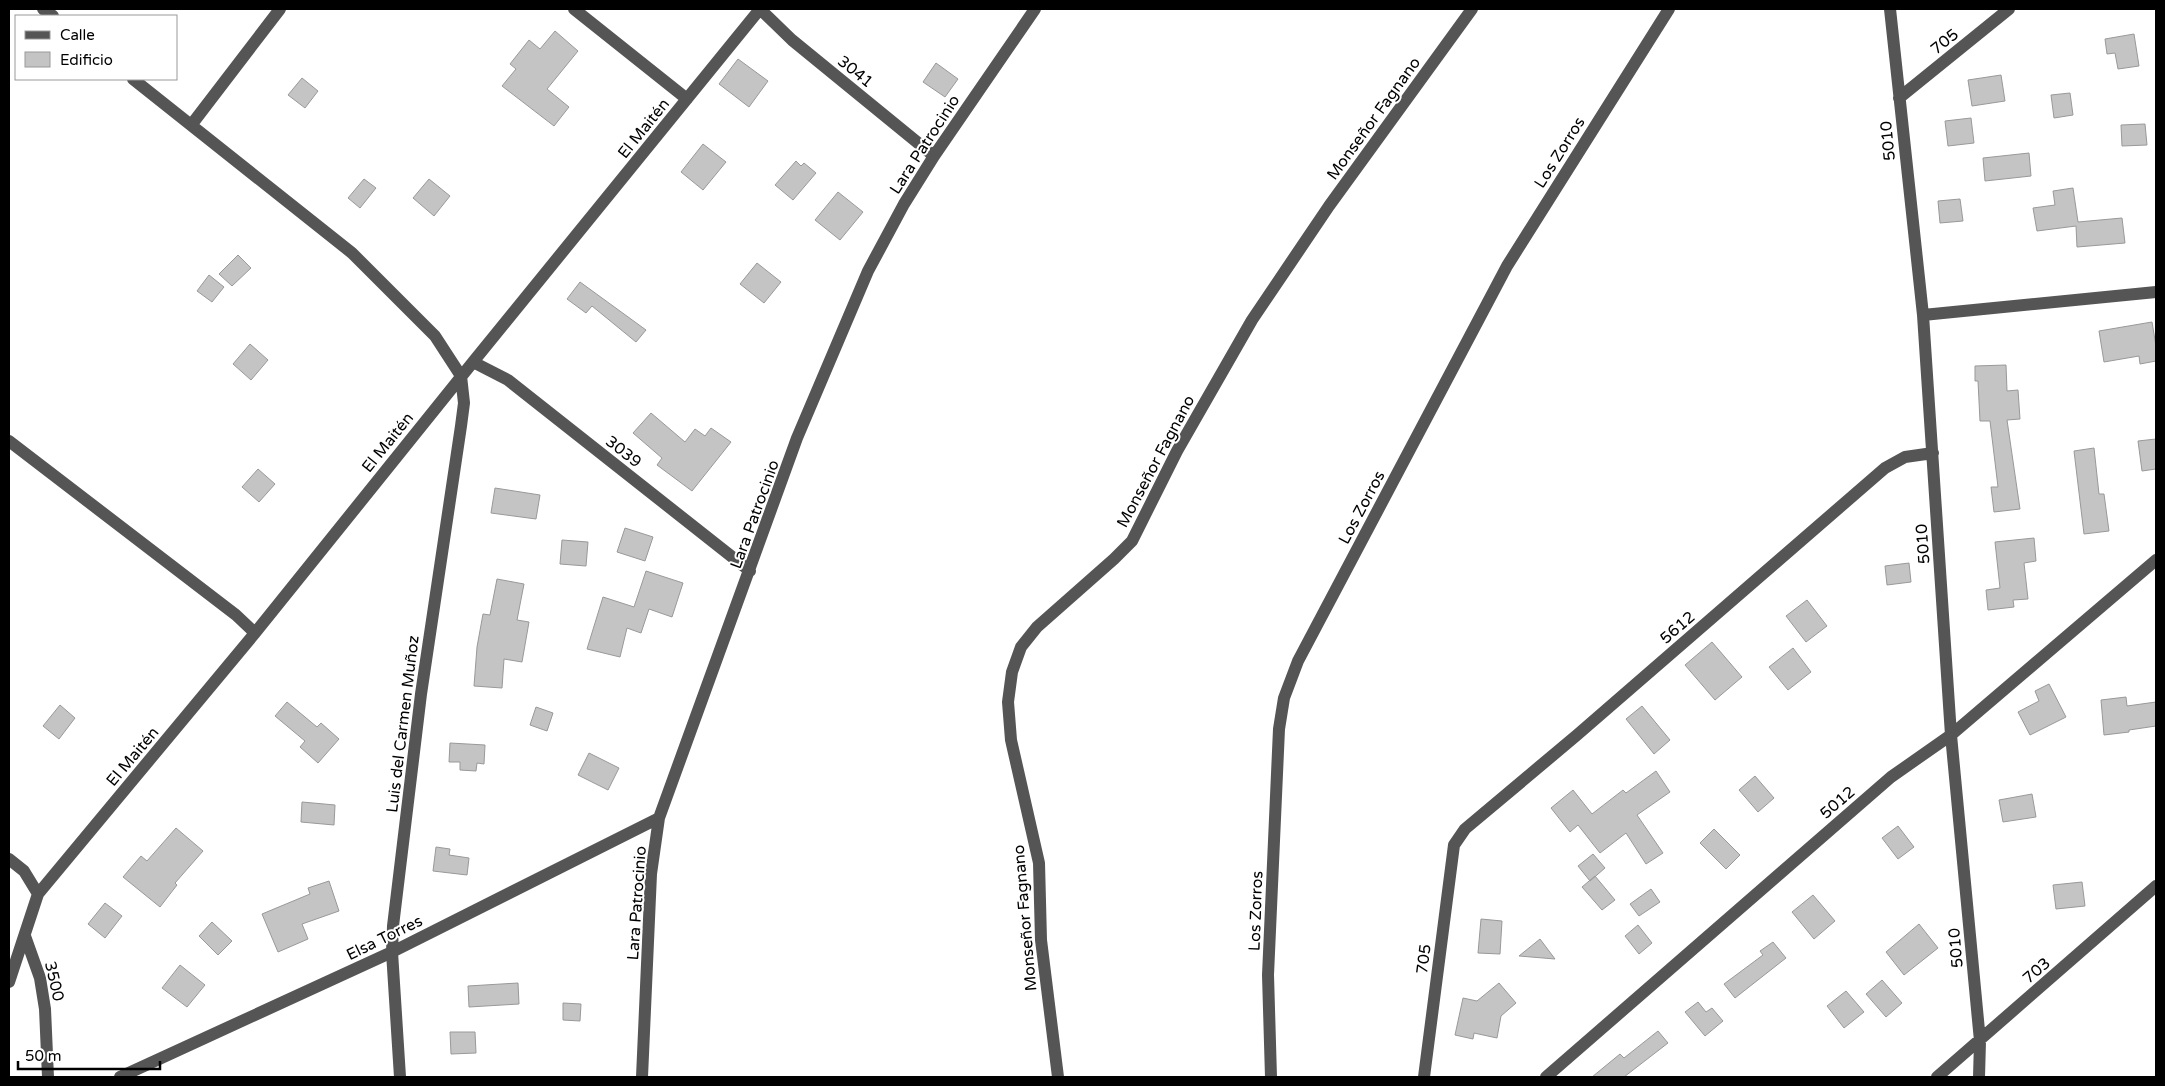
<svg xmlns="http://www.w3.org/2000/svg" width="2165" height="1086" font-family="'Varela Round',sans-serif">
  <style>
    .building { fill: #c4c4c4; stroke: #999 }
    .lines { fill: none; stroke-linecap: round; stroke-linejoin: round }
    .minor { stroke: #555; stroke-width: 12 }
    .labels { text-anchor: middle; stroke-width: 4; stroke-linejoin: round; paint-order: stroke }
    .street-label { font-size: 16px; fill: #000; stroke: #fff }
  </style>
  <rect width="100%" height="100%" fill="#fff"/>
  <path class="building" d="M555,31L578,51L547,89L569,107L554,126L502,86L516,69L510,64L529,40L540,49Z
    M2134,34L2139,66L2118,69L2115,53L2107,54L2105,39Z
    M738,59L768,81L749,107L719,84Z
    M936,63L958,79L945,97L923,82Z
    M2001,75L2005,101L1972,106L1968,80Z
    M302,78L318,91L305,108L288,95Z
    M2070,93L2073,115L2054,118L2051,95Z
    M1971,118L1974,143L1948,146L1945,121Z
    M2145,124L2147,145L2122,146L2121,125Z
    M703,144L726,162L703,190L681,172Z
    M2029,153L2031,176L1985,181L1983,158Z
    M796,161L801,166L804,163L816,173L793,200L775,185Z
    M364,179L376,188L360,208L348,198Z
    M429,179L450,196L434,216L413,198Z
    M2073,188L2078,222L2122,218L2125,243L2077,247L2076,226L2037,231L2033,208L2055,205L2053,191Z
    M838,192L863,212L840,240L815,220Z
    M1960,199L1963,221L1940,223L1938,201Z
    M238,255L251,268L232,286L219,274Z
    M757,263L781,282L764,303L740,284Z
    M209,275L224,287L212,302L197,291Z
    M580,282L646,330L636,342L592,306L586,313L567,299Z
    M2152,322L2156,346V361L2140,364L2139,356L2104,362L2099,331Z
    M250,344L268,360L251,380L233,364Z
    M2006,365L2007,391L2018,390L2020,419L2007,420L2020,509L1994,512L1991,487H1998L1990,421H1980L1978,381H1975V366Z
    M651,413L685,442L695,429L705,436L711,428L731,442L692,491L657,465L662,458L633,433Z
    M2156,439V469L2142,471L2138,441Z
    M2094,448L2099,494H2104L2109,531L2084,534L2074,451Z
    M258,469L275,484L259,502L242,487Z
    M495,488L540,495L536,519L491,513Z
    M625,528L653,537L645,561L617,552Z
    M2034,538L2036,561L2024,563L2028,599L2013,600L2014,607L1988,610L1986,590L2000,588L1995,542Z
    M562,540L588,542L586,566L560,564Z
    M1909,563L1911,582L1887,585L1885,566Z
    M646,571L683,583L672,617L649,609L641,633L627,628L620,657L587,649L603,597L634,607Z
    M497,579L524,584L517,620L529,622L522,662L504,659L502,688L474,686L477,647L483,614L490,615Z
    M1807,600L1827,626L1806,642L1786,616Z
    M1712,642L1742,677L1715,700L1685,665Z
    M1793,648L1811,672L1788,690L1769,667Z
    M2049,684L2066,717L2030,735L2018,712L2039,701L2035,691Z
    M2126,697L2127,706L2156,702V726L2129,730V732L2104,735L2101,700Z
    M287,702L317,727L321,723L339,739L318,763L300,747L305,741L275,716Z
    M60,705L75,718L59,739L43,726Z
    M1642,706L1670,740L1654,754L1626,719Z
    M536,707L553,713L547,731L530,725Z
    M450,743L485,745L484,764L477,763L476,771L460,770V762H449Z
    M589,753L619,768L608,790L578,775Z
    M1656,771L1670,792L1637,815L1663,853L1646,864L1626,833L1600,853L1578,825L1570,832L1551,808L1573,790L1592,814L1623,790L1626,793Z
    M1755,776L1774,798L1758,812L1739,790Z
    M2032,794L2036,817L2003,822L1999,800Z
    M302,802L335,805L334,825L301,822Z
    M1898,826L1914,847L1898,859L1882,838Z
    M176,828L203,851L175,883L177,885L160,907L123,877L141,856L147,861Z
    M1714,829L1740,855L1726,869L1700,843Z
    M436,847L450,849L449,855L469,858L467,875L433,871Z
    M1593,854L1605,868L1590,881L1578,866Z
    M1595,876L1615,900L1602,910L1582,887Z
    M329,881L339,911L302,924L308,939L278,952L262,914L310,894L308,888Z
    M2082,882L2085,906L2056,909L2053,885Z
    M1651,889L1660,902L1639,916L1630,904Z
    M1813,895L1835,921L1814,939L1792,912Z
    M105,903L122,916L105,938L88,924Z
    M1481,919L1502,921L1500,954L1478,953Z
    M212,922L232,941L218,955L199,936Z
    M1919,924L1938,948L1904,975L1886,952Z
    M1638,925L1652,943L1639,954L1625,936Z
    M1540,939L1555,959L1519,956Z
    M1773,942L1786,958L1735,998L1724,984L1763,955L1760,951Z
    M180,965L205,985L187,1007L162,988Z
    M1882,980L1902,1003L1886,1017L1866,994Z
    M518,983L519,1004L469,1007L468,986Z
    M1499,983L1516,1003L1501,1016L1497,1038L1474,1033L1473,1039L1455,1035L1463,998L1477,1001Z
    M1846,991L1864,1012L1844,1028L1827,1006Z
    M1698,1002L1706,1012L1712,1008L1723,1021L1705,1036L1685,1012Z
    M563,1003L581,1004L580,1021L563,1020Z
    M1658,1031L1668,1043L1624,1077H1592L1620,1054L1624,1058Z
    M450,1032H475L476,1053L451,1054Z"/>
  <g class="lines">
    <path class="minor" d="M43,9L53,16
      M574,9L687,99
      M760,9L792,40L934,156
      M1890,9L1923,315L1951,735L1980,1041L1979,1077
      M133,79L352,253L435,336L461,376L464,403L461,426L421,694L393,926L392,952L400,1077
      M1899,98L2009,9
      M192,124L280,9
      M1923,315L2156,292
      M473,362L508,380L750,571
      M9,441L236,615L255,633
      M9,859L24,871L38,894
      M25,936L40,978L45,1009L48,1077
      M9,982L38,894L255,633L473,362L760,9
      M120,1077L392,952L659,818
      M642,1077L651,874L659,818L797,438L868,271L904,204L934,156L1035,9
      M1058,1077L1041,940L1039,863L1011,740L1008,702L1012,672L1021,647L1037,627L1114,559L1132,541L1177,451L1252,320L1329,206L1472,9
      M1271,1077L1268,975L1279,729L1284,698L1298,661L1507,266L1669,9
      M1424,1077L1454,845L1465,829L1577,735L1885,468L1905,457L1933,453
      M1546,1077L1891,777L1951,735L2156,560
      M1937,1077L2156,886"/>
  </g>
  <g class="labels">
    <g class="street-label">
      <text transform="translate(1944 41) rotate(-39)" y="6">705</text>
      <text transform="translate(856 71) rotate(39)" y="6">3041</text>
      <text transform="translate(1373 118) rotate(-54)" y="6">Monseñor Fagnano</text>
      <text transform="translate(643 128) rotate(-51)" y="6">El Maitén</text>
      <text transform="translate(1887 141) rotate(-96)" y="6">5010</text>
      <text transform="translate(924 144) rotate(-57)" y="6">Lara Patrocinio</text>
      <text transform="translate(1559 152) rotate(-58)" y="6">Los Zorros</text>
      <text transform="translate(387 442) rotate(-51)" y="6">El Maitén</text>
      <text transform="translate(624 451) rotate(38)" y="6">3039</text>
      <text transform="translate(1155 461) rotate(-62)" y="6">Monseñor Fagnano</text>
      <text transform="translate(1361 507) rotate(-62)" y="6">Los Zorros</text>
      <text transform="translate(754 514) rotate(-70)" y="6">Lara Patrocinio</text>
      <text transform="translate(1922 544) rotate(-94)" y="6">5010</text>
      <text transform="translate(1677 627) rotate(-41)" y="6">5612</text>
      <text transform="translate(402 724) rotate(-83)" y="6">Luis del Carmen Muñoz</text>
      <text transform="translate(132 756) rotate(-50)" y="6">El Maitén</text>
      <text transform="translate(1837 802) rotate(-41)" y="6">5012</text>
      <text transform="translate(636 903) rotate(-86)" y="6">Lara Patrocinio</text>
      <text transform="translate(1255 911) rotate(-88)" y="6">Los Zorros</text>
      <text transform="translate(1024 918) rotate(-95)" y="6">Monseñor Fagnano</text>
      <text transform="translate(384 937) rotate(-26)" y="6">Elsa Torres</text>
      <text transform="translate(1955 948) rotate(-95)" y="6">5010</text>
      <text transform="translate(1423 959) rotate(-83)" y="6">705</text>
      <text transform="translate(2036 970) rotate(-41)" y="6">703</text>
      <text transform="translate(55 981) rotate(77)" y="6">3500</text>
    </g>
  </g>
  <rect width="2165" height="1086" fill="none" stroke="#000000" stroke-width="20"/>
  <rect x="15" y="15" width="162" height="65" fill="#ffffff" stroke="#999999"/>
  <rect x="25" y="31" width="25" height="8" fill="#555555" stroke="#999999"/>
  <text x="60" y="40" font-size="15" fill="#000000">Calle</text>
  <rect x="25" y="52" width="25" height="15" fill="#c4c4c4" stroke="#999999"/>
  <text x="60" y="65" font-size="15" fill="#000000">Edificio</text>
  <path d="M18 1061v8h142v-8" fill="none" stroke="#000000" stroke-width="2.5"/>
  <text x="25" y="1061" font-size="15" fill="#000000" stroke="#ffffff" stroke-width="4" paint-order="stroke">50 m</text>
</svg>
